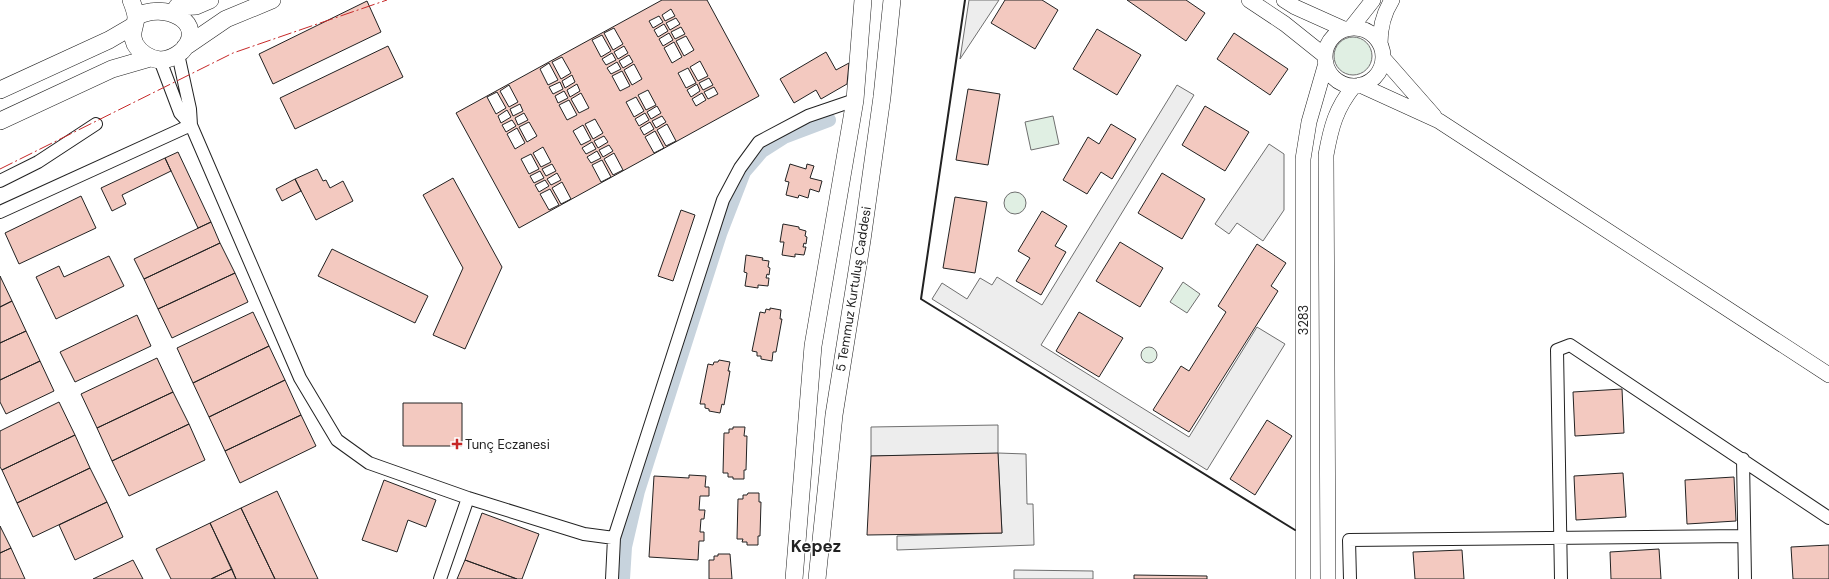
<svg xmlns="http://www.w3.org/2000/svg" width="1829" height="579" font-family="'DM Sans',sans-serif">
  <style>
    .green { fill: #e0efe3; stroke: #6f6f6f }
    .parking { fill: #ededed; stroke: #6f6f6f }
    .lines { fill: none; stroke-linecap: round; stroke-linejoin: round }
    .canal { stroke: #c7d3dd; stroke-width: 14 }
    .building { fill: #f3c9c0; stroke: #222; fill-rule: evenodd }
    .minor-casing { stroke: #222; stroke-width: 14 }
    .tertiary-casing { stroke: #222; stroke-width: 16 }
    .secondary-casing { stroke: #222; stroke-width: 18 }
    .minor { stroke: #fff; stroke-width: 12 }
    .tertiary { stroke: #fff; stroke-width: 15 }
    .secondary { stroke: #fff; stroke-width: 17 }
    .wall { stroke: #222; stroke-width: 2 }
    .power { stroke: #c62828; stroke-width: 1; stroke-dasharray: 14 3 2 3; stroke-linecap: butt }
    .poi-dot { fill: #c62828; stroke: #fff; stroke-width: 1.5 }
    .labels { text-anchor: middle; stroke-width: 3; stroke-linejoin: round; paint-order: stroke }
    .street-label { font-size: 13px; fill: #222; stroke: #fff }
    .poi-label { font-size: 13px; fill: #222; stroke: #fff; text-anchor: start }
    .district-label { font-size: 17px; font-weight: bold; fill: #222; stroke: #fff }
  </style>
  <rect width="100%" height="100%" fill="#fff"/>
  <path class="green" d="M1334 56a19 19 0 1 1 38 0a19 19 0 1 1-38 0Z
    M1053,116L1059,144L1031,150L1025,122Z
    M1004 203a11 11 0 1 1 22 0a11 11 0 1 1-22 0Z
    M1183,282L1200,294L1187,313L1170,302Z
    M1141 355a8 8 0 1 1 16 0a8 8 0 1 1-16 0Z"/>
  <path class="parking" d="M969,0H999L960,59Z
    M1177,85L1194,95L1041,345L1189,437L1257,327L1285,344L1207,470L932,299L942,283L967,299L980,278L992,285L997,277L1042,305Z
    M1269,144L1284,154V210L1263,241L1237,223L1229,234L1215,224Z
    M998,425V453L1026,454L1027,504H1033L1034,545L897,550V536L1002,533L998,454L871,456V427Z
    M1014,570L1093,571V579H1014Z"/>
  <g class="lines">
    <path class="canal" d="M623,579L625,547L638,491L720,234L744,172L762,151L784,137L829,120"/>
  </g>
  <path class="building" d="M662,0H707L759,96L519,228L456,113ZM671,9L675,16L665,21L662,15ZM659,16L663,22L653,28L649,21ZM676,18L680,24L670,30L666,23ZM664,24L668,31L658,37L654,30ZM681,27L685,34L675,39L671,32ZM614,28L623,44L613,50L604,33ZM669,33L673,40L663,46L659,39ZM602,35L611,51L601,57L592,40ZM686,36L694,50L684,56L676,41ZM674,42L682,57L672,63L664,48ZM624,46L628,53L618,59L614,52ZM612,53L616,60L606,65L602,59ZM629,55L633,62L623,68L619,61ZM562,57L571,73L561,79L552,62ZM700,61L708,76L698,81L690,67ZM617,62L621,69L611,74L607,68ZM549,63L558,80L548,85L540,69ZM634,64L642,79L632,85L624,70ZM688,68L696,83L686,88L678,73ZM622,71L630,86L620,91L612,76ZM572,75L575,82L565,88L562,81ZM709,78L713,85L703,90L699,83ZM560,82L563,89L553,94L549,87ZM577,84L580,91L570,97L567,90ZM697,84L700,91L691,97L687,90ZM509,85L518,102L509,107L500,91ZM714,87L718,94L708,99L704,92ZM648,90L656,105L646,110L638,95ZM564,91L568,98L558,103L555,96ZM497,92L506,108L496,114L487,97ZM581,93L589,108L579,113L571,99ZM702,93L706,100L696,106L692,99ZM636,97L644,111L634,117L626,102ZM569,100L577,115L567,120L559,105ZM520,104L523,111L513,116L510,109ZM657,106L661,113L651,119L647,112ZM507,110L511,117L501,123L498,116ZM524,113L528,120L518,125L515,118ZM645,113L649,120L639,126L635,119ZM662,116L666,122L656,128L652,121ZM595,119L603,133L593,139L585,124ZM512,120L516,126L506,132L502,125ZM529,122L537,136L527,142L519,127ZM650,122L654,129L644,135L640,128ZM667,124L676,141L666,146L657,130ZM583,125L591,140L581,145L573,131ZM517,128L525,143L515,149L507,134ZM655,131L664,148L654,153L645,137ZM604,136L608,142L598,148L594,141ZM592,142L596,149L586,154L582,148ZM609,145L613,151L603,157L599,150ZM543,147L551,162L541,167L533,153ZM597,151L601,158L591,163L587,157ZM614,153L623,170L613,175L604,159ZM531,154L539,169L529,174L521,159ZM602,160L611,177L601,182L592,165ZM552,164L556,171L546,176L542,169ZM540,171L544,178L534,183L530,176ZM557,173L561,180L551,185L547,179ZM545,180L549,186L539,192L535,185ZM562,182L571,199L561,204L552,188ZM550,189L559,205L549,210L540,194Z
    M1005,0H1042L1058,10L1035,49L991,23Z
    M1127,0H1186L1205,13L1186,41Z
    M367,1L381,32L273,84L259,54Z
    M1097,29L1141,55L1117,95L1073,69Z
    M1234,33L1288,69L1270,95L1217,59Z
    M388,46L403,77L295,129L280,98Z
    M826,52L836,70L849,63L847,84L821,99L816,90L794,103L780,79Z
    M968,89L1000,94L988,165L956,160Z
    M1205,106L1249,132L1225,171L1182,145Z
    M1111,124L1136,139L1112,179L1101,172L1087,194L1063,180L1088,137L1099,144Z
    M178,152L211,222L198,228L165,158Z
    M165,158L171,171L122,195L126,204L112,211L101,188Z
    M790,164L806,169L807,164L814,166L810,178L822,181L819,192L810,189L808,198L799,195L798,198L786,195L789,182L785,181Z
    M317,169L323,181L326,180L330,188L343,181L353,201L316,220L295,179Z
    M1162,173L1205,199L1182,239L1138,213Z
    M453,178L502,267L465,349L433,335L463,268L423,195Z
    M295,179L301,191L282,201L276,189Z
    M81,196L96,228L19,264L5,233Z
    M955,197L987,202L975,273L943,268Z
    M681,210L695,215L673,281L658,276Z
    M1042,211L1067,226L1055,246L1066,252L1041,295L1016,281L1030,258L1018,251Z
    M211,222L220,243L144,279L134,259Z
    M783,224L799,227V229L806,231L805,236L807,237L806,244L804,243L803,247H806L804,255L795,254V257L782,255L784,242H780Z
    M1120,242L1163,268L1140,307L1096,281Z
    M220,243L235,273L158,309L144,279Z
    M1257,244L1286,263L1271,286L1278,291L1189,432L1153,410L1181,366L1189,371L1226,312L1218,306Z
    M332,249L428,296L415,323L318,276Z
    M746,255L763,258L762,260L769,261L768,267L770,268L769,275L767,274L766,278H769L768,286L758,285V288L745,286L747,273L744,272Z
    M109,256L124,286L56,319L36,277L59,266L64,277Z
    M235,273L248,302L172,338L158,309Z
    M0,276L12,301L0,307Z
    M12,301L26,331L0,343V307Z
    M770,308L781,310L780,319H782L776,352H773L772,361L761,359V356H757V352L752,351L760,312L765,313L766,309L770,310Z
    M253,312L269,346L193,383L177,348Z
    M1079,312L1123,338L1099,377L1056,351Z
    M137,315L151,346L75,382L60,352Z
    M26,331L40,361L0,380V343Z
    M269,346L285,380L209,417L193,383Z
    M157,358L173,392L97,428L81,394Z
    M719,360L730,362L728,371H730L724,405L722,404L720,413L709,411V409L705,408V404H700L708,364L713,365L714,362H718Z
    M40,361L54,391L6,414L0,402V380Z
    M285,380L301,415L225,451L209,417Z
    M1622,389L1624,433L1575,436L1573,392Z
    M173,392L189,424L112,461L97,428Z
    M59,402L75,435L2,470L0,467V431Z
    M403,403H462V446H403Z
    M301,415L316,446L240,483L225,451Z
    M1267,420L1292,436L1255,495L1230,479Z
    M189,424L205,460L129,496L112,461Z
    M733,427H745L744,436H747L746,470H744V479H733V477H728V473H723L724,433H729V429H733Z
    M75,435L90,468L17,503L2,470Z
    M998,453L1002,533L867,535L871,456Z
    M90,468L107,502L33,537L17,503Z
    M1623,473L1626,517L1576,520L1574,476Z
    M689,475L706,476L705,487H709V496H700L699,510H705L704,519H701L700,532H704V541H699L698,560L649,557L654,476L689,478Z
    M1734,477L1736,521L1687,524L1685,480Z
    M384,480L436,500L426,527L408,520L397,552L362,540Z
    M277,491L318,579H275L241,508Z
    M748,493H759V502H761L760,536H758V545H747V542H742L743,539H737L738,499H743V495H747Z
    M107,502L123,537L75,560L59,525Z
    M241,508L275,579H236L210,523Z
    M482,513L539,534L522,579H517L465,560Z
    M210,523L232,569L211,579H171L156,549Z
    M0,526L11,548L0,553Z
    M1829,545V579H1793L1791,547Z
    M11,548L25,579H0V553Z
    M1659,549L1661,579H1611L1610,552Z
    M1462,550L1464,579H1415L1413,552Z
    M718,554H730L732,579H709V560H714V556H718Z
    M133,560L143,579H93Z
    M465,560L517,579H457Z
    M232,569L236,579H211Z
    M1134,575L1207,576V579H1134Z"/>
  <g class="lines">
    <defs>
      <path id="minor" d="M178,54L190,109L191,125L300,378L337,440L369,463L468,498L584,534L614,538
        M160,60L180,113L191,125
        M0,181L38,162L96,124
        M0,212L191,125
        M1743,459L1745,579
        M440,579L468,498
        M612,579L614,538L723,200L740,168L759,142L808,116L855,100
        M1350,579L1349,540L1744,536
        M1561,579L1557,350L1570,345L1829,518"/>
      <path id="tertiary" d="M1249,0L1285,24L1325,56
        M1284,0L1295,7L1344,29
        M1351,28L1373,0
        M1325 57a29 29 0 1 1 58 0a29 29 0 1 1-58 0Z
        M1380,44C1380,27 1383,14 1392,0
        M1383,58L1434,116
        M1360,85L1439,121L1829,375
        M1303,579V159L1309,122L1326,63
        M1328,579L1326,155C1331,127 1336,108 1354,86"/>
      <path id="secondary" d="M131,0C133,5 136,13 136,18C135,28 130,33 135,44C140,53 150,59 160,60C168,60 176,56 182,51C209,23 164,0 136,17
        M177,7L196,6L210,0
        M185,47L226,19L272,0
        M0,90L109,40L133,26
        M0,121L112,69L150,58
        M794,579L813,346L855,100L863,0
        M817,579L834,415L862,240L882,97L892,0"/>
    </defs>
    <use href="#minor" class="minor-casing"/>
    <use href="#tertiary" class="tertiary-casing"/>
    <use href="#secondary" class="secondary-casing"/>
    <use href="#minor" class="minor"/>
    <use href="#tertiary" class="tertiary"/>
    <use href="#secondary" class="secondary"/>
    <path class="wall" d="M965,0L921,299L1295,530"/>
    <path class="power" d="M0,169L233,53L387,0"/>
  </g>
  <path class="poi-dot" d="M455 438h4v4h4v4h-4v4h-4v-4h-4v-4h4z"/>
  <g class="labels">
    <g class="street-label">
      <text transform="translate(853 289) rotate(-81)" y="5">5 Temmuz Kurtuluş Caddesi</text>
      <text transform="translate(1303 320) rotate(-90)" y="5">3283</text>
    </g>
    <g class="poi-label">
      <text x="465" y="449">Tunç Eczanesi</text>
    </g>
    <g class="district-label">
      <text x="816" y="552">Kepez</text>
    </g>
  </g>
</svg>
